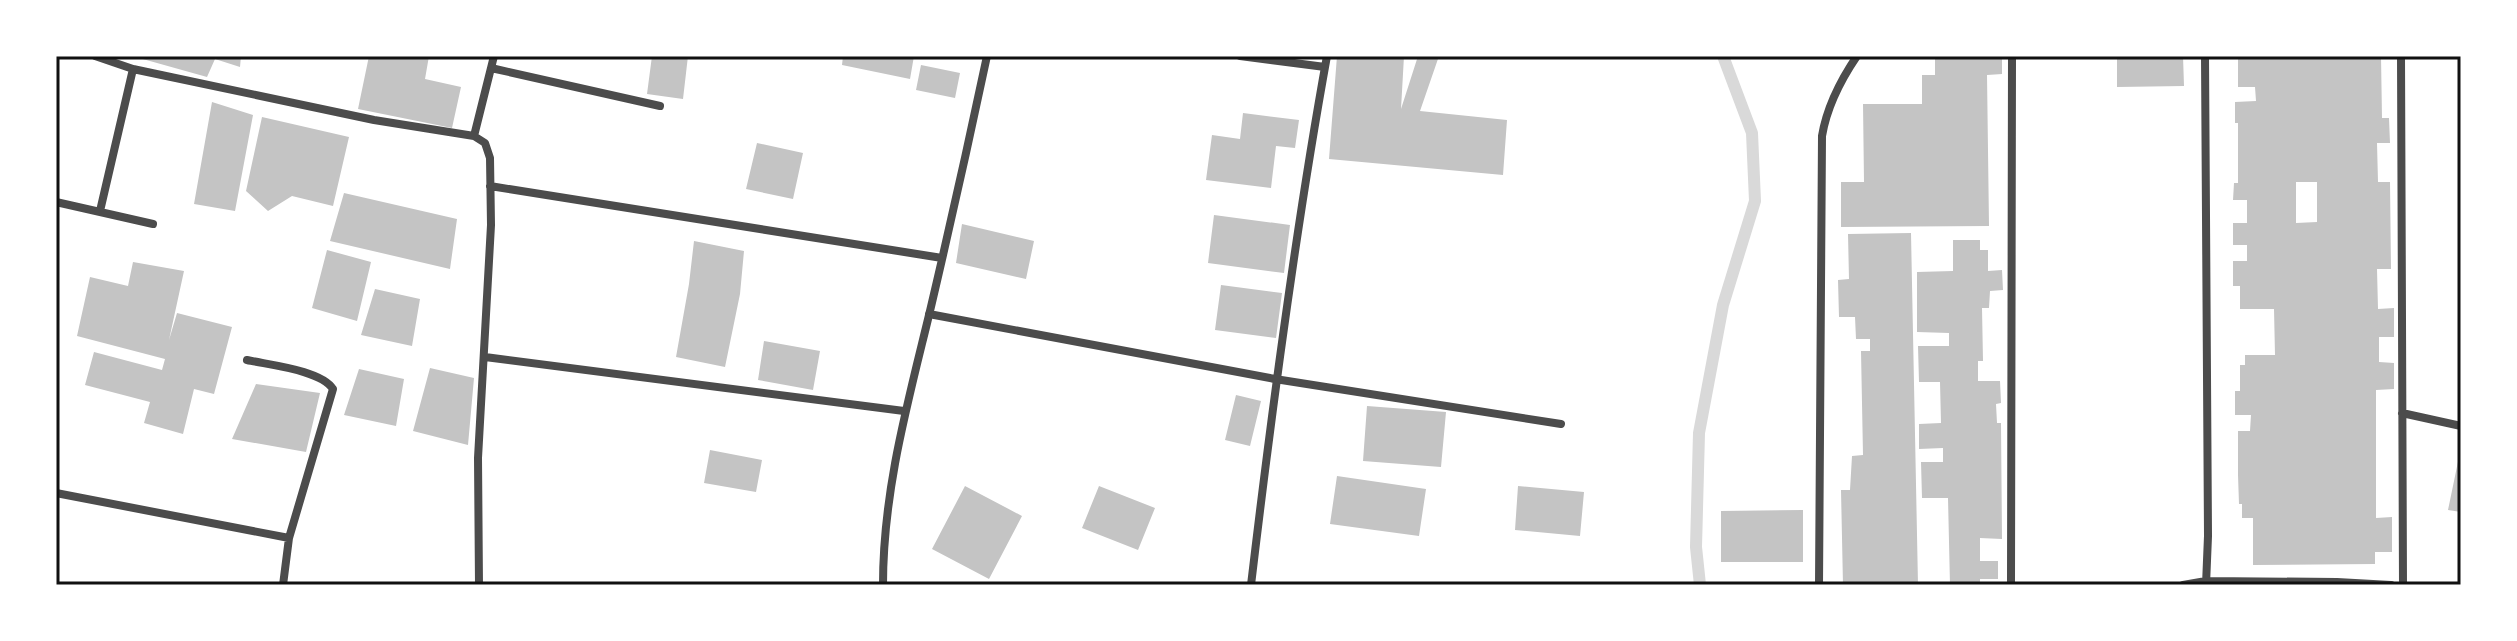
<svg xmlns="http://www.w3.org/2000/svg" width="2517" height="641" font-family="'Roboto Condensed',sans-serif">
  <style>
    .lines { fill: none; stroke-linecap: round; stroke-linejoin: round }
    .stream { stroke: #d9d9d9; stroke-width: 12 }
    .building { fill: #c4c4c4; fill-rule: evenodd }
    .minor { stroke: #4c4c4c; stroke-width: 8 }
    .neatline { fill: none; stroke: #111; stroke-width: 3 }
  </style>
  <rect width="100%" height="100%" fill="#fff"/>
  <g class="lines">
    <path class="stream" d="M1700,585L1696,547L1699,433L1723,305L1755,201L1752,133L1723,56"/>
  </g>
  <path class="building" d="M132,56H241L240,67L215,59L207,77Z
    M369,56H429L425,79L461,87L452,128L358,109Z
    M652,56H688L683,99L647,94Z
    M843,56H914L910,79L842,65Z
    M1337,56H1404L1401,109L1418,56H1439L1420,111L1507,120L1503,175L1329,159Z
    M1935,56H2002V74L1987,75L1989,226L1841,227V182H1864L1863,104H1922V75H1935Z
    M2117,56H2183L2184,86L2117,87Z
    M2238,56H2381L2382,118H2389L2390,143H2377L2378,182H2390L2391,269H2377L2378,309L2394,308V337H2379V362L2394,363V389L2376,390V518L2392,517V552H2375V564L2253,565V518H2242V504H2239L2238,475V431H2250L2251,415H2235V391H2240V365H2245V355H2275L2274,309H2240V286H2233V261H2247V245H2233V223H2247V200H2233L2234,183H2238V123H2235V102L2256,101L2255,87H2238ZM2296,182H2317V222L2296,223Z
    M921,65L960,73L955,98L916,90Z
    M212,102L253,115L235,211L194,204Z
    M1243,113L1299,120L1295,148L1276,146L1271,188L1206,180L1212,135L1240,139Z
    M262,117L349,137L333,206L292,196L268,211L246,191Z
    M757,143L803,153L793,199L746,189Z
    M344,193L457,219L450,269L330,241Z
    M1214,215L1290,225L1284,273L1208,263Z
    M962,224L1034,241L1026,279L956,263Z
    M1911,233L1918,585H1843L1841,490H1850L1852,456L1863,455L1861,351H1870V339H1856L1855,317H1839L1838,280L1849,279L1848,234Z
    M1953,240H1980V250H1988V271L2002,270L2003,290L1990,291L1989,308H1982L1983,361H1978V381H2000L2001,403L1996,404L1997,423H2001L2002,539L1980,538V561H1998V579H1980V585H1950L1948,498H1922L1921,462H1943V448L1919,449V424L1941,423L1940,382H1919L1918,346H1949V333L1917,332V272L1953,271Z
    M694,241L744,251L740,294L725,367L676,357L689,284Z
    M327,250L371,262L357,321L312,308Z
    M133,262L184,271L169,340L177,313L232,327L214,394L194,389L183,434L144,423L150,402L85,385L94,352L162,370L165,359L77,336L90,277L128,286Z
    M1221,285L1282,293L1276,338L1215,330Z
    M375,289L420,299L412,346L361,335Z
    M764,341L820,351L813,390L758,380Z
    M430,368L474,378L468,445L413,431Z
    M359,369L404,379L396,426L344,415Z
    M256,384L320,393L306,452L232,439Z
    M1236,395L1261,401L1250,446L1225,440Z
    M1367,406L1446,412L1441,467L1363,461Z
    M710,450L762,460L756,492L704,483Z
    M2460,452H2461V512L2448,510Z
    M1337,476L1426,489L1419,536L1330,524Z
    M965,486L1022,516L989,579L932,549Z
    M1099,486L1155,508L1138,550L1082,528Z
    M1518,486L1584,492L1580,536L1515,530Z
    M1803,510V562H1721V511Z"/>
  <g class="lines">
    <path class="minor" d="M95,56L133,69L374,120L474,136L485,143L490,158L491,225L478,458L479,585
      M1240,56L1325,67
      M2205,56L2208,536L2206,585
      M2401,56L2403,585
      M491,68L660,106
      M474,136L494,56
      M490,186L942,258
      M56,202L153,224
      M100,211L133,69
      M929,314L1275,379L1561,424
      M485,357L904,411
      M247,360C269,365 321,370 333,389L289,538L283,585
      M2402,413L2461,426
      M56,493L289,538
      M883,585C883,490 908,402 930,311C950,226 969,141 987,56
      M1251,585C1272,408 1295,232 1327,56
      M1819,585L1822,136C1827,106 1840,81 1857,56
      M2011,585L2012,56
      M2183,585L2206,581L2337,582L2391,585"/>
  </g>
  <rect width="2517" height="641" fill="none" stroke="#ffffff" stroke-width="116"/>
  <rect x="58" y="58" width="2401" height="525" class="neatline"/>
</svg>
